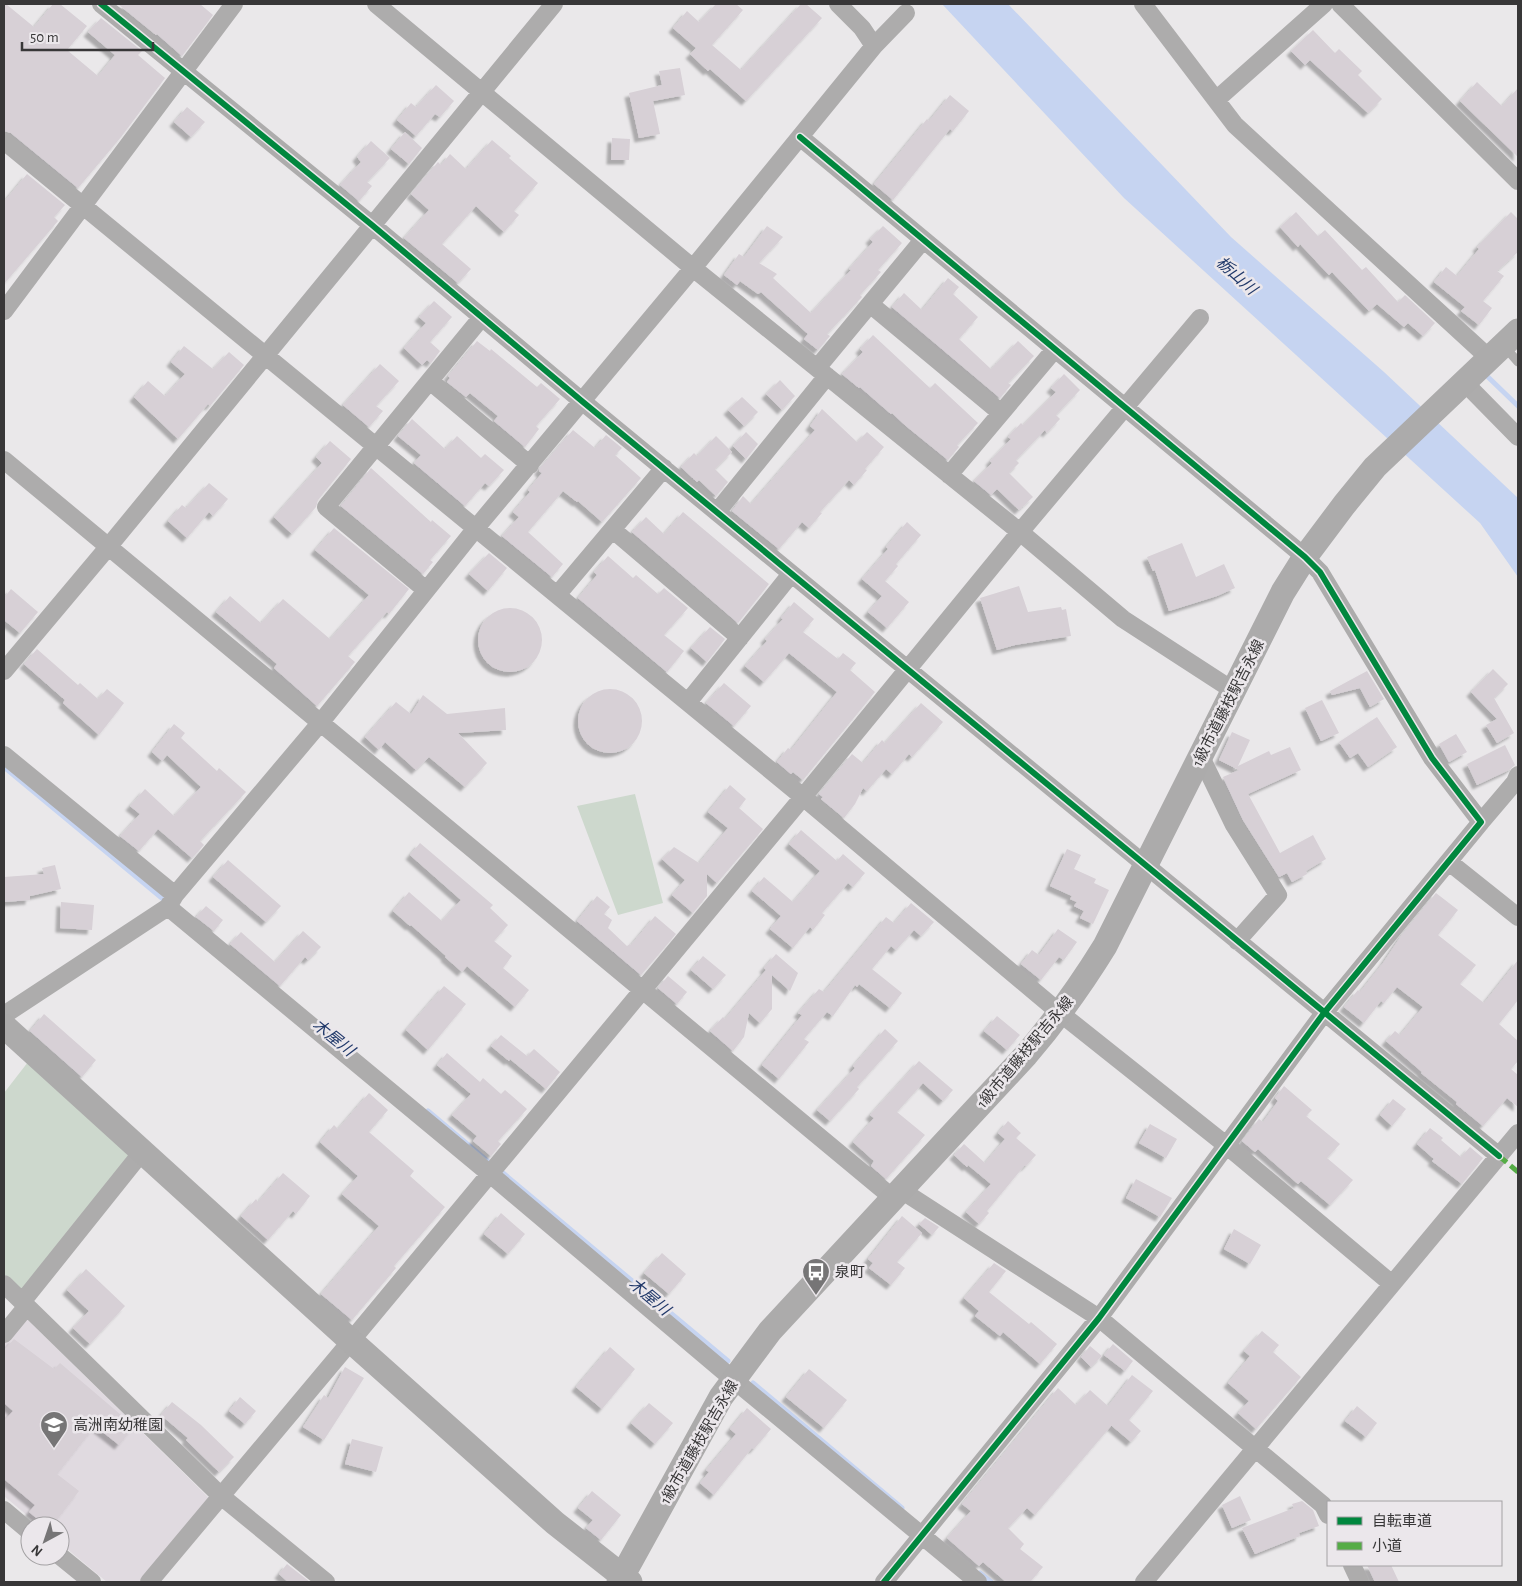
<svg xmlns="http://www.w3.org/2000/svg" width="1522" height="1586" font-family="'Alegreya Sans','Noto Sans JP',sans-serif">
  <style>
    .built { fill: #e0dae0 }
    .green { fill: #cdd8cd }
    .water { fill: #c6d4f1 }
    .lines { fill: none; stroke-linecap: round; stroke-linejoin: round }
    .stream { stroke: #c6d4f1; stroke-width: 5 }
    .building { fill: #d7d0d6; filter: url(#shadow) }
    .lane { stroke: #adacac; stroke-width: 9 }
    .street { stroke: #adacac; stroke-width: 18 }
    .secondary { stroke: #acabab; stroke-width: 25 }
    .quiet { stroke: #55ac46; stroke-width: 5; stroke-dasharray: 10 5; stroke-linecap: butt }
    .cycleway-casing { stroke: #ebe7eb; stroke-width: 9 }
    .cycleway { stroke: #00873e; stroke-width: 6 }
    .labels { text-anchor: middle; stroke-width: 5; stroke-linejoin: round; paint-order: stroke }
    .street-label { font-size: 15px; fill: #383738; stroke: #ebe7eb }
    .poi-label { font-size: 15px; fill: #383738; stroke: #ebe7eb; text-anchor: start }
    .water-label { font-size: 16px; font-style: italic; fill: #21396a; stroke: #ebe7eb }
  </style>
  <defs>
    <filter id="shadow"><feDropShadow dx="-4.5" dy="4.5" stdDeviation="1" flood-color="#0004"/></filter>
  </defs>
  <rect width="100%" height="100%" fill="#eae8ea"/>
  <path class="built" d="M24,1316L210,1499L142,1582H107L60,1543V1526H40L4,1496V1340Z"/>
  <path class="green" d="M635,794L663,903L618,915L577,806Z
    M28,1062L132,1158L23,1293L4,1274V1093Z"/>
  <path class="water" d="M942,4H1008L1231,237L1384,372L1518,498V577L1480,523L1124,198Z"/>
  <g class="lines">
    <path class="stream" d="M1488,377L1518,406
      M4,767L163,899
      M428,1111L491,1164
      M503,1173L728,1361
      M753,1383L902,1508
      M980,1573L991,1582"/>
  </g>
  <path class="building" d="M4,4H6L34,27L53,4H60L87,26L67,50L98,76L115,55L88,32L101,18L142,51L138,55L165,78L121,137L78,188L11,133L4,131Z
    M118,4H200L213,15L182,56L157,34L156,35Z
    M716,4H736L743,10L712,45L741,70L801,4H806L822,18L746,101L710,69L708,71L690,54L696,48L673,28L687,11L699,22Z
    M1313,30L1335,53L1339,49L1362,71L1358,75L1382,99L1368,113L1310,60L1305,65L1291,51Z
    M680,68L685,95L653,101L660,134L639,138L629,93L662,85L659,71Z
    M1477,82L1502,106L1518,88V157L1460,101Z
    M436,85L454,101L440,117L435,114L416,136L397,120L411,103L416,107Z
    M950,95L969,111L953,131L950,129L893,200L874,184L927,119L929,121Z
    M187,107L205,122L191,137L174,122Z
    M405,132L422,148L409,164L391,149Z
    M612,138L630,139L629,160H611Z
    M492,140L511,156L509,158L538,183L514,211L519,215L504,232L476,206L442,244L471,269L458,283L404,238L429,210L411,194L438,162L441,165L450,154L466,169Z
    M371,141L390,158L367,182L372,186L359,201L340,185L361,162L357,157Z
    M27,174L65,205L54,217L58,221L4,284V202Z
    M1296,212L1318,236L1325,230L1362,270L1366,267L1398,302L1405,295L1435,323L1423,336L1408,323L1404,327L1377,304L1369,311L1332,272L1329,275L1300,244L1298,247L1280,227Z
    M1511,212L1518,219V252L1497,271L1504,276L1483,301L1492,308L1479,325L1461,311L1465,307L1434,282L1446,267L1457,276L1479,249L1477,247Z
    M767,226L783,237L759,263L777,274L773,278L811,313L851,270L849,269L873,242L870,239L883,226L902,243L878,270L881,272L860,295L862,297L827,334L830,336L818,350L804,339L808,334L761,292L758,294L740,281L737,285L724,275L739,254L744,257Z
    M948,278L959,287L953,294L978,317L959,339L991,369L1018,341L1034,356L1008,383L1011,385L1000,398L892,307L904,293L922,310Z
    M434,301L452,317L430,342L440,351L431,363L427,360L422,365L404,348L426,323L419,317Z
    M873,335L930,388L935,383L978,423L957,445L959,447L948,460L906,426L892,413L891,414L860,387L859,388L842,374L863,352L860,349Z
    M477,341L490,351L491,349L537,387L541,383L560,399L536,426L539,429L525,447L494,421L498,416L470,393L466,397L447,382L450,378L448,376Z
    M184,346L213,369L229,352L244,365L210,406L208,404L178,439L134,397L148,381L165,396L185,374L171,362Z
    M380,364L399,381L376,406L383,411L369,427L343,405Z
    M1064,374L1080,390L1056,415L1060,419L1047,433L1045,430L1016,460L1019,463L1009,473L1033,497L1019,510L997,489L991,495L974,481L992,463L990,461L1011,439L1008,437L1021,423L1023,425L1056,392L1051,388Z
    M780,380L795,396L782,410L766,394Z
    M742,397L758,412L744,426L728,410Z
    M822,409L857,442L867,432L884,447L865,469L867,470L854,485L849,480L820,512L822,513L809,528L802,522L779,549L732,511L743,496L751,504L815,430L810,426Z
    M412,419L445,449L457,436L481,458L485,454L504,470L489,486L485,483L465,506L414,463L421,455L398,436Z
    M573,430L595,448L606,435L622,448L615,455L641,478L602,522L578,501L577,502L563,491L528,532L563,564L552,577L502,536L519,517L513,512L530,492L528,490L542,473L539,471L540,468Z
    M746,432L758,444L746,459L733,446Z
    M716,436L732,452L715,469L728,482L716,496L699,480L697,482L681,467L694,453L697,456Z
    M330,441L351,459L318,500L316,507L292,534L274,517L322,463L316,457Z
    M371,468L431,522L432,520L451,536L430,560L433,562L423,574L341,506Z
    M209,483L228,499L213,516L209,512L187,538L168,521L182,505L186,508Z
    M683,512L769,584L738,623L632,532L646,517L664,534Z
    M907,522L921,535L896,564L898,566L885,581L909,602L887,628L868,612L882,596L862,579L888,549L886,547Z
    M334,528L409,589L389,614L387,612L348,656L355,662L317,706L274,668L277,664L216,612L230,596L261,623L283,599L330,639L369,595L315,550Z
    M1182,543L1196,577L1224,564L1235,588L1217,596L1169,611L1155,570L1153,571L1147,557Z
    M489,553L507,568L488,591L469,574Z
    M608,556L633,578L636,575L658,594L664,588L688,608L664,635L684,651L667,672L578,598L597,575L594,572Z
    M1019,586L1028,612L1061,607L1062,610L1066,609L1071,636L1015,645L997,650L980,598Z
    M11,589L38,612L20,633L4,620V598Z
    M794,602L814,619L803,632L838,659L843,653L856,663L850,670L875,692L803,780L793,772L791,774L777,762L788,748L791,750L837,692L789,653L764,682L745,666L767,641L765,639L783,619L781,618Z
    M478 640a32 32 0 1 1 64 0a32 32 0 1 1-64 0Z
    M710,627L725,639L707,662L691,648Z
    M37,649L78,685L80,683L98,699L107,689L124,703L99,735L63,703L65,700L24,664Z
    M1493,669L1508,684L1494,698L1514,733L1497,743L1486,725L1497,719L1471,692Z
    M1367,671L1384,699L1370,707L1360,688L1332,695L1330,691Z
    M724,683L751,706L734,726L706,703Z
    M578 721a32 32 0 1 1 64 0a32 32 0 1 1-64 0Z
    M423,695L447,714L505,708L506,730L458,733L487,763L465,787L429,757L416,770L385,742L379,750L365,737L396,702L411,714Z
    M1322,700L1339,733L1321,741L1305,708Z
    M921,703L943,722L912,757L909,754L892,774L886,769L867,791L863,788L855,804L844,818L821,799L823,797L819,794L852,754L863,763L882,740L885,743Z
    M1377,717L1397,747L1368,767L1358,753L1350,758L1339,742Z
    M174,724L185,733L181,738L217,771L219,768L246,792L200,841L204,845L192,858L158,829L139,851L120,836L140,814L130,806L145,789L174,816L201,787L167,755L162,761L152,752Z
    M1232,732L1250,740L1238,766L1269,751L1271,755L1290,747L1301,770L1248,794L1280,853L1313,835L1326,859L1306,871L1307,874L1292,882L1287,873L1279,877L1243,820L1223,777L1239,770L1219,760Z
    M1456,734L1467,752L1449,762L1439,744Z
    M1505,745L1515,765L1509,770L1477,785L1467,764Z
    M730,785L746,799L739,808L763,829L717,883L707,874V896L693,913L672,895L685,880L662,859L674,847L699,863L728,828L708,812Z
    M801,830L837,861L843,854L865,873L853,887L848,883L822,913L825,915L813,930L810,927L793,948L770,929L781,916L752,891L764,877L793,902L820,871L789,844Z
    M420,843L493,905L490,908L508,925L494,941L512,956L503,968L529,990L515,1007L467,966L462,972L445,957L446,956L411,925L410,926L393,911L409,892L442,921L461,900L410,855Z
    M1067,849L1081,855L1074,869L1096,879L1094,883L1109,890L1093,924L1080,918L1084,911L1074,906L1077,902L1070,899L1072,896L1050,886Z
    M228,860L281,906L266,922L213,877Z
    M55,865L61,889L30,896V900L4,902V877L44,874L42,868Z
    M1436,893L1458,910L1438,935L1476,965L1460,984L1484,1003L1518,960V1000L1499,1024L1518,1041V1061L1511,1069L1518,1075V1107L1507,1098L1483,1126L1456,1104L1457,1102L1421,1073L1422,1072L1386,1041L1395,1031L1400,1035L1423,1007L1397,987L1384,1003L1381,1001L1364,1023L1344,1007L1358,990L1360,992L1383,963L1401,936Z
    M597,896L610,907L604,914L612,920L608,928L627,946L630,944L631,945L655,916L676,934L641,975L577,921Z
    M61,902L94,905L92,930L60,928Z
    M911,903L934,922L921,936L914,930L896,950L891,946L872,969L902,993L890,1008L859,984L857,987L855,985L833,1016L827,1012L804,1039L809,1042L779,1079L762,1065L802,1015L798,1013L819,989L824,992L886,917L894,923Z
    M206,906L223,920L214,931L196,917Z
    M1058,929L1077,942L1064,960L1059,957L1041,980L1021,964L1032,950L1039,955Z
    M303,931L321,947L308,960L305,957L280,986L230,944L241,932L275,962Z
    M776,954L798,973L790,991L772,975V1009L760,1023L749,1013L744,1037L733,1051L710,1031L723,1017L725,1019L766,970L764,968Z
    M703,956L726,975L713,989L691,970Z
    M668,976L687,992L677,1004L658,988Z
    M444,986L466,1004L428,1050L406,1030Z
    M44,1014L96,1060L82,1077L30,1031Z
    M997,1016L1020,1035L1007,1050L984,1031Z
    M885,1029L898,1041L857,1087L859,1089L830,1121L817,1110L855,1068L853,1066Z
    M501,1035L527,1056L534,1049L560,1072L546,1089L510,1059L509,1061L491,1046Z
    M447,1053L480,1082L483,1078L501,1094L505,1090L527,1109L498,1141L501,1144L491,1156L473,1141L477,1136L452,1115L471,1094L437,1065Z
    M919,1061L953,1090L943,1101L923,1083L897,1112L925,1135L886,1179L871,1166L874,1161L853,1142L874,1118L870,1115Z
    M1284,1086L1312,1110L1306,1116L1340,1144L1327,1158L1353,1180L1330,1205L1301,1181L1298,1184L1258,1149L1255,1152L1242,1141L1259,1119L1263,1122L1278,1101L1275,1098Z
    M369,1093L388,1110L369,1132L414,1171L410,1176L445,1207L394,1266L396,1268L352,1320L321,1294L379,1226L342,1194L358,1176L320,1142L334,1125L338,1129Z
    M1393,1099L1406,1109L1392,1126L1380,1115Z
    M1008,1121L1021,1133L1016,1138L1036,1155L1026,1166H1024L987,1211L989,1213L979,1224L966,1212L991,1184L968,1165L967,1167L954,1155L964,1144L985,1163L1005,1139L998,1133Z
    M1150,1124L1177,1139L1166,1158L1139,1143Z
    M1430,1128L1443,1138L1441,1140L1461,1157L1470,1147L1483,1158L1462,1184L1432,1161L1434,1159L1417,1144Z
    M283,1173L310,1196L296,1214L293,1211L268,1240L241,1216L256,1199L258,1202Z
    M1136,1179L1172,1198L1160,1217L1126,1198Z
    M501,1213L525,1234L508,1254L484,1234Z
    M902,1216L922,1233L897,1262L905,1268L891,1285L869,1268L873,1263L868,1259Z
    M925,1218L939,1227L932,1235L919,1224Z
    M1234,1229L1261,1245L1250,1264L1224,1249Z
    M662,1253L686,1274L669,1294L644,1273Z
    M994,1263L1006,1271L989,1292L1029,1324L1031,1322L1057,1344L1040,1364L1003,1332L1000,1336L975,1316L979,1311L964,1298Z
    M86,1269L125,1306L90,1344L73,1328L89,1311L67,1290Z
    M1262,1331L1279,1345L1273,1352L1301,1377L1256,1429L1238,1413L1249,1401L1228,1383L1250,1356L1244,1351Z
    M14,1339L54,1369L60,1363L134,1426L119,1445L95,1426L57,1474L79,1491L52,1526H46L29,1512L35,1505L4,1479V1421L13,1411L4,1403V1350Z
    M1113,1344L1133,1361L1125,1371L1104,1355Z
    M1090,1346L1102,1356L1091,1367L1081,1357Z
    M610,1347L635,1369L602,1409L576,1387Z
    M345,1367L364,1378L324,1440L303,1427L324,1395L328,1398Z
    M809,1369L847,1400L824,1428L786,1397Z
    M1132,1375L1153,1391L1129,1420L1141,1431L1131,1442L1112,1426H1111L1035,1515L1027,1508L1008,1528L1024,1544L1020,1549L1043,1567L1030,1582H1006L983,1562L979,1566L947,1538L971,1511L962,1504L1058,1388L1076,1405L1090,1390L1108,1406Z
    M240,1397L256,1411L245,1424L229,1411Z
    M172,1402L201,1425L234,1457L219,1472L186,1440L188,1438L161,1415Z
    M649,1403L673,1423L655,1444L631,1423Z
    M1357,1406L1377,1423L1366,1437L1345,1421Z
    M747,1408L771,1429L754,1449L752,1448L714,1495L700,1483L709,1472L706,1470L736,1434L730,1429Z
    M352,1439L383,1447L376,1472L345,1464Z
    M592,1491L621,1515L601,1540L586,1528L593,1520L578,1508Z
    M1240,1496L1251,1520L1232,1528L1222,1505Z
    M1302,1501L1313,1510L1319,1526L1299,1533L1300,1536L1255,1554L1242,1528L1294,1508L1292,1504Z
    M287,1564L310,1582H288L279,1574Z
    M1367,1565H1391L1399,1582H1375Z"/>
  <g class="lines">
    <path class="lane" d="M1505,347L1518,362"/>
    <path class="street" d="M101,4L372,225L583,402L1499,1156
      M376,4L693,268L1020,532L1123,619L1234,691
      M1143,4L1235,125L1489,358
      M1340,4L1518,181
      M874,46L906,13
      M1216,100L1324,4
      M800,137L1305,557L1320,572L1432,758L1481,822L1324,1013L1099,1318L884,1582
      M4,141L803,797L1060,1013L1226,1145L1392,1284
      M870,304L1001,413
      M4,311L234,4
      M817,368L923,240
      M430,381L530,465
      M1464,382L1518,437
      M4,460L893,1198
      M949,475L1055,349
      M717,512L827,376
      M613,530L740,638
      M426,590L326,507L482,317
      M557,595L664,468
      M4,671L109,546L554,4
      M688,702L791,574
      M4,755L175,895
      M1201,757L1234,825L1278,895L1237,941
      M1481,822L1515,782L1518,775
      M1449,862L1518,917
      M168,907L490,1174L734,1380L978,1582
      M4,1015L168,907L175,895L321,722L476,528L693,268L874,46L862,28L838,4
      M901,1190L1099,1318L1323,1505L1328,1515
      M4,1284L221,1496L326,1582
      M22,1302L142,1152
      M4,1334L27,1306
      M4,1510L30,1532
      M60,1556L92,1582
      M1352,1565L1360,1582
      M149,1582L351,1341L803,797L1020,532L1200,318
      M1144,1582L1518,1133"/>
    <path class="secondary" d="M4,1026L351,1341L555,1523L630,1582
      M619,1582L721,1397L770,1331L1026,1055C1055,1021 1081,985 1105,946L1283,592L1305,557L1344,505L1375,467L1518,331"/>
    <path class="quiet" d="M1499,1156L1518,1172"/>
    <defs>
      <path id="cycleway" d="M101,4L372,225L583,402L1499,1156
        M800,137L1305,557L1320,572L1432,758L1481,822L1324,1013L1099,1318L884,1582"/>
    </defs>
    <use href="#cycleway" class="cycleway-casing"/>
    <use href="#cycleway" class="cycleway"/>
  </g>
  <defs>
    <symbol id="bus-pin" viewBox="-11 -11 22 30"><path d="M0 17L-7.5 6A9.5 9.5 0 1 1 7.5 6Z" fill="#767576" stroke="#ebe7eb"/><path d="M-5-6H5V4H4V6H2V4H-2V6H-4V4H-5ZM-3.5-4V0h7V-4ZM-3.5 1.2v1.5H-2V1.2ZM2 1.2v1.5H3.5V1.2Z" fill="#fff"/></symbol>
    <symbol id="school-pin" viewBox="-11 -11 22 30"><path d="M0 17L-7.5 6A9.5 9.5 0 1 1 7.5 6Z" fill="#767576" stroke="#ebe7eb"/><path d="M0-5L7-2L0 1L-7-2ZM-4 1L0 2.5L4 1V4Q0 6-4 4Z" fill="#fff"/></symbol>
  </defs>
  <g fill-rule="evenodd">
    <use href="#bus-pin" x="800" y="1256" width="32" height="43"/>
    <use href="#school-pin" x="38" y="1409" width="32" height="43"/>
  </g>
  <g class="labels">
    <g class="street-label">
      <text transform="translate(1228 703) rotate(-63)" y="5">1級市道藤枝駅吉永線</text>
      <text transform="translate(1025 1052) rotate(-50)" y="5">1級市道藤枝駅吉永線</text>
      <text transform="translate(699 1442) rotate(-60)" y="5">1級市道藤枝駅吉永線</text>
    </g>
    <g class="poi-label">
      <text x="835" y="1277">泉町</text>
      <text x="73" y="1430">高洲南幼稚園</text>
    </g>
    <g class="water-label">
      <text transform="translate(1237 275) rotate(42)" y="6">栃山川</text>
      <text transform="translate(334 1037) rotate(39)" y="6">木屋川</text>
      <text transform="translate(650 1296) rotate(40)" y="6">木屋川</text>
    </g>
  </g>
  <rect width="1522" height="1586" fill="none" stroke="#383738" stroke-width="10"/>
  <rect x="1327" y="1501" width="175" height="65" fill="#ebe7eb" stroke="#a3a1a3"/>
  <rect x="1337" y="1517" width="25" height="8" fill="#00873e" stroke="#a3a1a3"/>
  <text x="1372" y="1526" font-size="15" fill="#383738">自転車道</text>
  <rect x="1337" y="1542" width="25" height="8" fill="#55ac46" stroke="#a3a1a3"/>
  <text x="1372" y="1551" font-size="15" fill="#383738">小道</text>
  <g transform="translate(45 1541) rotate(220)"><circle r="24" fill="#ebe7eb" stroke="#a3a1a3"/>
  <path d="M0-4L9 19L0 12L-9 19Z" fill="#767576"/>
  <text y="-8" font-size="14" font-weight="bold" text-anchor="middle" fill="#383738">N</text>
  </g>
  <path d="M22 42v8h131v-8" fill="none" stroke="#383738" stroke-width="2.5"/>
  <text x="30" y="42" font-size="15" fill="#383738" stroke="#ebe7eb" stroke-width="4" paint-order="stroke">50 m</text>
</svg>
